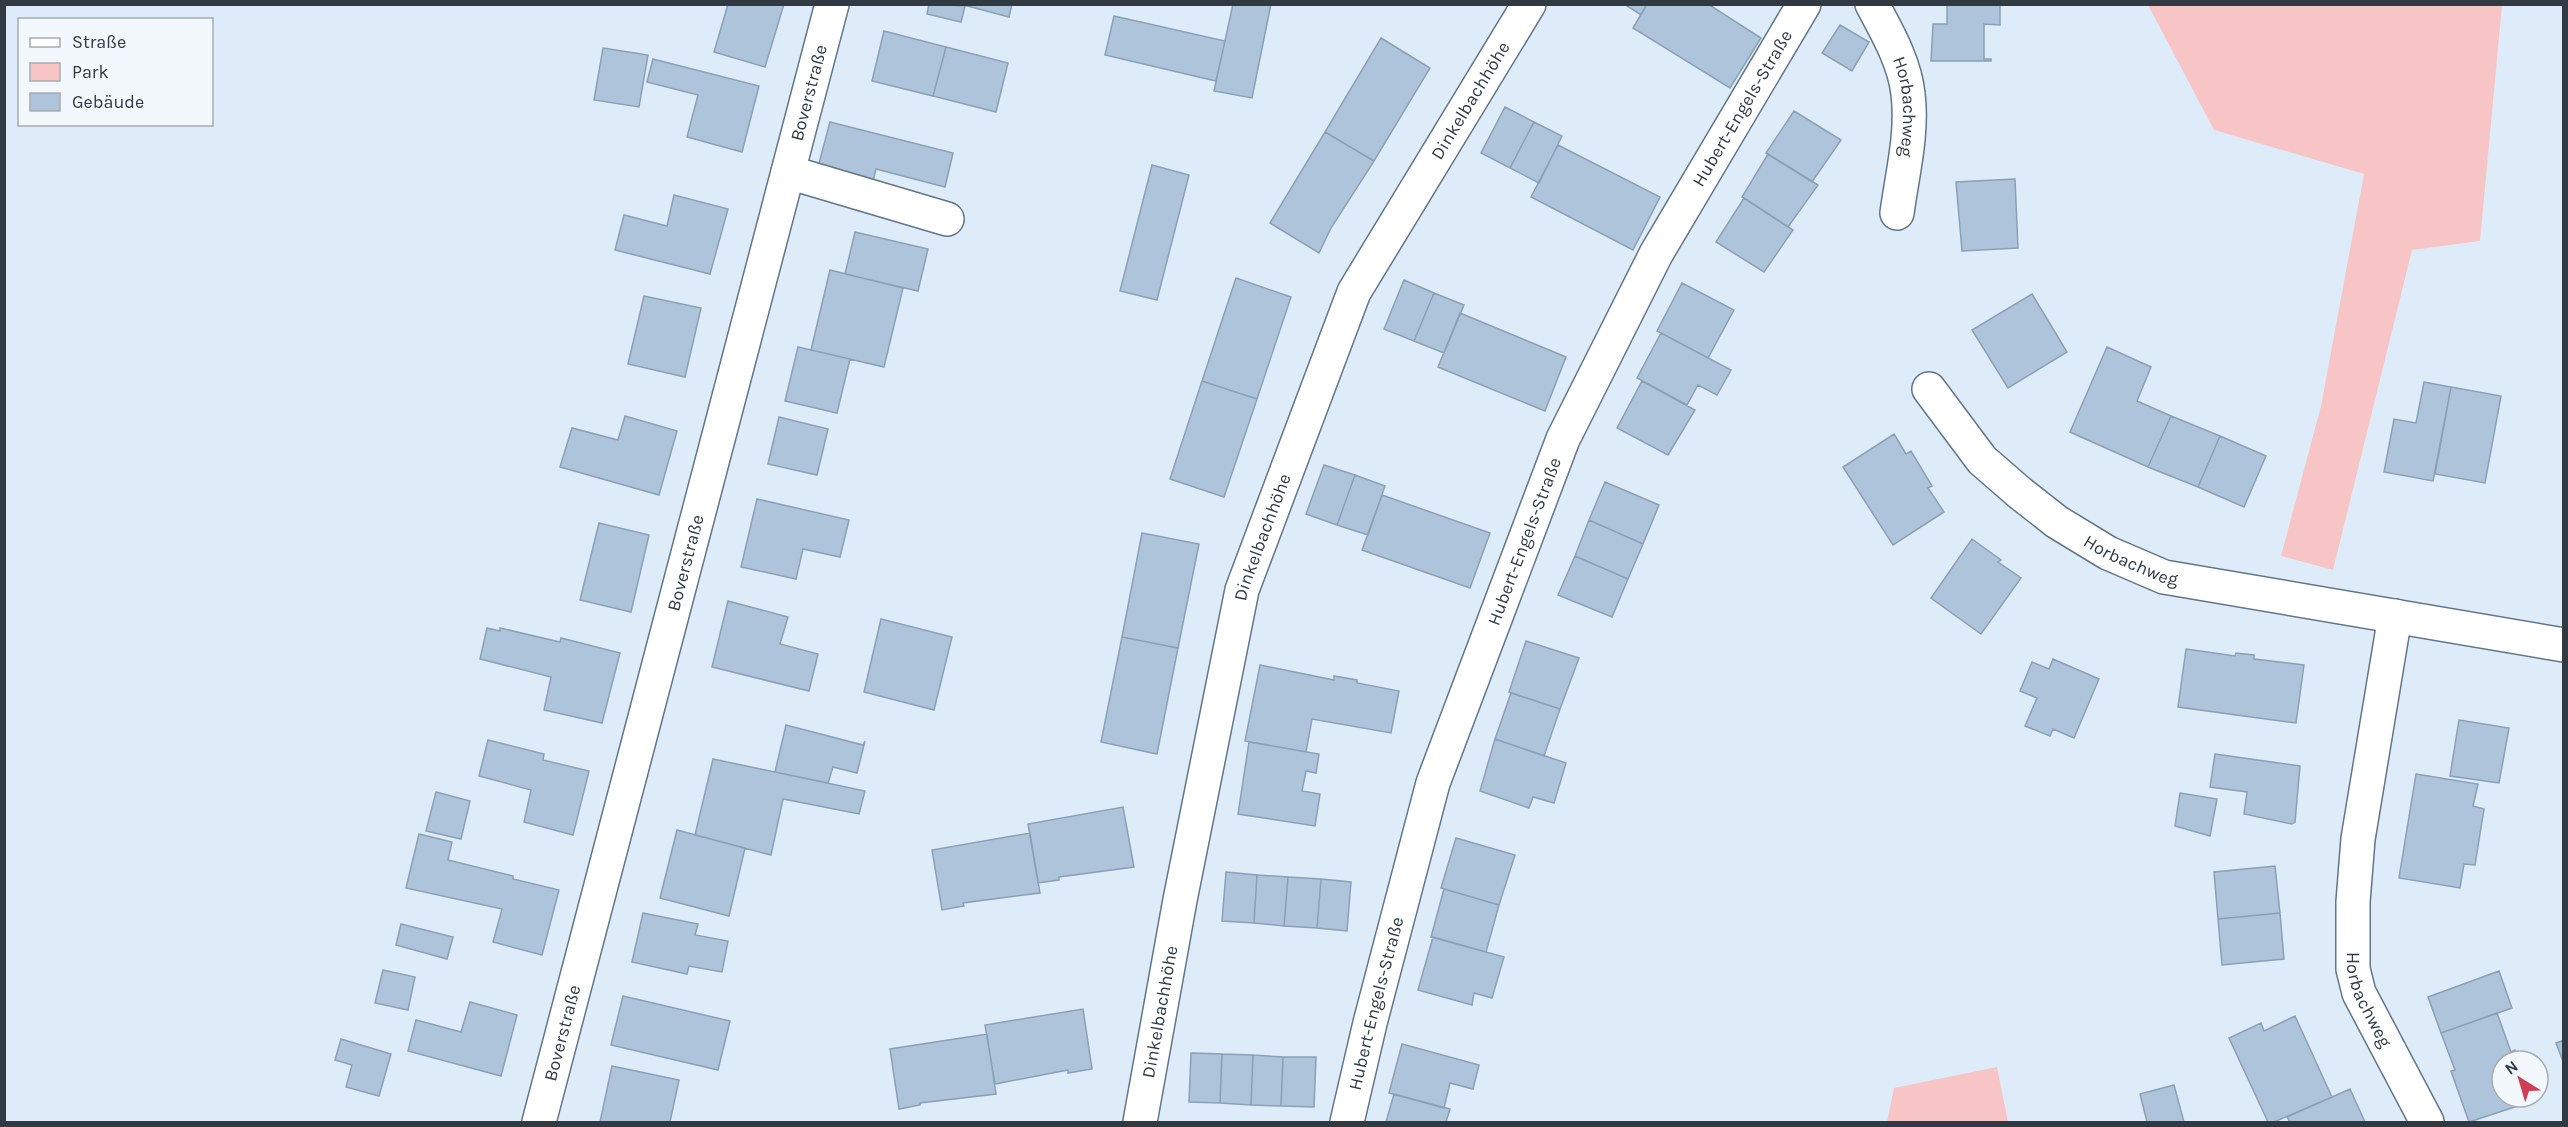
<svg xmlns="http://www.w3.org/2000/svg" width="2568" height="1127" font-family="Karla,sans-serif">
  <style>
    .green { fill: #f8c5c6 }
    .building { fill: #aec4db; stroke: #8ba0b6; stroke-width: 1.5 }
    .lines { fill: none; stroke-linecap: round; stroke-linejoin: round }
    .minor-casing { stroke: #61768a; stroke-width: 36 }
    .minor { stroke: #fff; stroke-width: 33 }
    .labels { text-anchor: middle; stroke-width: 4.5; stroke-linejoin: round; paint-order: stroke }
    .street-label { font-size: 18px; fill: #313a43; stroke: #f3f8fd }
  </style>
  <rect width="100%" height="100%" fill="#deecfa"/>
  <path class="green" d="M2148,5H2502L2480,241L2412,250L2333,570L2281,556L2321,406L2364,174L2214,130Z
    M1997,1067L2008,1122H1887L1894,1088Z"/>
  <path class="building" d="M728,4H784L765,67L714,52Z
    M929,4L965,6L961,22L927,14Z
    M960,4H1012L1009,17Z
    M1233,4H1271L1252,98L1214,91Z
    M1624,4H1647L1641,15Z
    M1647,4H1708L1761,38L1730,88L1633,28Z
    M1947,4H2000V25L1984,24V59H1991V61H1931L1933,24H1947Z
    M1114,16L1225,41L1216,81L1105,55Z
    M1840,25L1869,42L1852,71L1822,53Z
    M884,31L946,47L933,96L872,81Z
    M1381,38L1430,68L1374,161L1325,132Z
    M946,47L1008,63L996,112L933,96Z
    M603,48L648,55L639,107L594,100Z
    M653,59L759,86L742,152L687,137L698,95L647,82Z
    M1505,107L1534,122L1510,168L1481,153Z
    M1794,111L1841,140L1812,182L1766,153Z
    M830,122L953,153L945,187L876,169L873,181L818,167Z
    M1534,122L1562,136L1539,183L1510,168Z
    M1325,132L1374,161L1331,228L1319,253L1270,223Z
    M1558,145L1660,197L1633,250L1531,197Z
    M1768,154L1818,185L1788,227L1742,197Z
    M1152,165L1189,175L1157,300L1120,291Z
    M2015,179L2018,248L1962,251L1956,182Z
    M674,195L728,209L710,274L615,250L624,215L667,226Z
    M1744,198L1793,230L1764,272L1716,242Z
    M855,232L928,249L918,291L845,274Z
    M830,270L903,288L884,367L811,350Z
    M1236,278L1291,297L1257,399L1202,381Z
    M1404,280L1434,293L1414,341L1384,329Z
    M1682,283L1734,310L1708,358L1657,331Z
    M1434,293L1464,305L1444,353L1414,341Z
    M2032,294L2067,352L2008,388L1972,330Z
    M644,296L701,308L685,377L628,364Z
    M1460,313L1566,357L1545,411L1438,367Z
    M1661,333L1731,370L1717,395L1698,385L1687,405L1637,378Z
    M798,347L850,359L837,413L785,401Z
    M2107,347L2151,367L2137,401L2171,416L2148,467L2070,432Z
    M1202,381L1257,399L1224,497L1170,479Z
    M1642,381L1695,410L1668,455L1617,428Z
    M2424,382L2451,387L2433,481L2384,472L2394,419L2416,423Z
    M2451,387L2501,396L2485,483L2435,474Z
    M625,416L677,431L659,495L560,467L572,428L618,440Z
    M2171,416L2220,436L2198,487L2148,467Z
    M779,417L828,429L817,475L768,464Z
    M1894,434L1906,454L1911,451L1932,486L1928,488L1944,512L1893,545L1843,467Z
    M2220,436L2266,456L2244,507L2198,487Z
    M1324,465L1355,475L1337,525L1306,514Z
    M1355,475L1385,486L1368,535L1337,525Z
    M1605,482L1659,505L1643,544L1589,520Z
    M1382,495L1490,533L1470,588L1362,550Z
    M757,499L849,520L840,557L803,549L796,579L741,567Z
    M1589,520L1643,544L1628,579L1575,556Z
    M599,523L649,535L631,612L580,600Z
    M1142,533L1199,544L1178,648L1122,637Z
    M1972,539L2001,560L1998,562L2021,578L1981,634L1931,598Z
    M1575,556L1628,579L1612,617L1558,595Z
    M728,601L788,617L780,644L818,654L809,691L712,667Z
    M881,619L952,637L934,710L864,692Z
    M487,628L500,631V628L560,642L561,638L620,653L602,723L544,710L551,677L480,659Z
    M1122,637L1178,648L1157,754L1101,742Z
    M1526,641L1579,658L1560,709L1509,692Z
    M2186,649L2235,656L2236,653L2254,655V659L2304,665L2296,723L2178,707Z
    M2053,659L2099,679L2074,738L2053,729L2050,736L2025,726L2037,698L2020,691L2032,662L2049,669Z
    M1260,665L1334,680V676L1357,680V683L1399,691L1391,733L1312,719L1306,752L1245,741Z
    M1511,693L1560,709L1544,756L1495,739Z
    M2459,720L2509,728L2499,783L2450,776Z
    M786,725L863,745L865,741L857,773L833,767L828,783L775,772Z
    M1495,739L1566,763L1554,803L1533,797L1529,808L1480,791Z
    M488,740L544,754L543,760L589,771L573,835L524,822L531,790L479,776Z
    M1249,742L1319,754L1316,773L1306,771L1302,791L1320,794L1315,826L1238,814Z
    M2215,754L2300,766L2295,822L2292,824L2244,814L2247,792L2210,787Z
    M713,759L865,791L859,814L783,799L771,855L695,835Z
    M2416,774L2478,784L2473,806L2484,809L2475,865L2464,864L2460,888L2399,878Z
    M436,792L470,801L461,839L426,831Z
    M2180,793L2217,799L2210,836L2175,826Z
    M1123,807L1134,867L1059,877V880L1038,883L1028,824Z
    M677,830L745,848L729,916L660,898Z
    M1030,833L1040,893L963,903L964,906L942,910L932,850Z
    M419,834L452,842L448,860L513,876V879L559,890L542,955L493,942L502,909L406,888Z
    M1456,838L1515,855L1499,905L1441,888Z
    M2275,866L2280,913L2218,919L2214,872Z
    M1226,872L1257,875L1254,923L1222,921Z
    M1257,875L1288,877L1284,926L1254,923Z
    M1288,877L1321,879L1317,928L1284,926Z
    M1321,879L1351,882L1347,931L1317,928Z
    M1444,889L1499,905L1486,952L1431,937Z
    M643,913L698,924L695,935L728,941L722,972L689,966L687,974L632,962Z
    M2280,913L2284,959L2222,965L2218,919Z
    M401,924L453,937L447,959L396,945Z
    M1433,937L1504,957L1492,998L1474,993L1472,1005L1418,990Z
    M383,970L415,977L408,1010L375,1003Z
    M2499,971L2512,1008L2441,1033L2428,997Z
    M623,996L730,1021L718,1070L611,1045Z
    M470,1002L517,1015L501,1076L408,1051L416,1020L461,1032Z
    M1083,1009L1092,1069L1068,1073V1070L995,1084L985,1025Z
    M2497,1013L2511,1052L2515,1050L2519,1061H2502V1097H2532L2533,1101L2469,1122L2451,1071L2455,1070L2441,1033Z
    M2295,1016L2332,1097L2274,1122H2268L2229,1038L2261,1023L2264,1031Z
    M987,1034L996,1094L920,1103V1105L899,1109L890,1049Z
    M341,1039L391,1054L379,1096L346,1087L352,1065L335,1060Z
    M2564,1040V1064L2556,1043Z
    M1402,1044L1479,1065L1473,1089L1450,1083L1444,1108L1389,1093Z
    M1191,1053L1222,1054L1220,1103L1189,1102Z
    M1222,1054L1253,1055L1251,1105L1220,1103Z
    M1253,1055L1283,1057L1281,1106L1251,1105Z
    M1283,1057H1316L1314,1107L1281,1106Z
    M612,1066L679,1080L670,1122H600Z
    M2174,1085L2184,1122H2147L2140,1094Z
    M2350,1089L2365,1122H2290L2287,1117Z
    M1394,1094L1450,1109L1446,1122H1386Z"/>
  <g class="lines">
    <defs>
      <g id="minor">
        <path id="s1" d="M1872,4C1887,32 1905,63 1908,94C1913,133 1902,175 1897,213"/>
        <path d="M788,172L947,219"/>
        <path id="s2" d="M1929,389L1982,460L2020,493L2057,522L2108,553L2164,577L2564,645"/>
        <path id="s3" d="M2395,616L2358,839L2353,902V969L2359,993L2427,1122"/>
        <path id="s4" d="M539,1122L832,4"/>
        <path id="s5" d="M1140,1122L1180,900L1242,590L1354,292L1529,4"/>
        <path id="s6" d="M1347,1122L1370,1023L1433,783L1563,439L1656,254L1804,4"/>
      </g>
    </defs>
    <use href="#minor" class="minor-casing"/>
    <use href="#minor" class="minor"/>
  </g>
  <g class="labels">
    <g class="street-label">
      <text dy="6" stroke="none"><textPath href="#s4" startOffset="1064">Boverstraße</textPath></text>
      <text dy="6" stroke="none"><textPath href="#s5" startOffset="1084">Dinkelbachhöhe</textPath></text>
      <text dy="6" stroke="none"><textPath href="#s1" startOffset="110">Horbachweg</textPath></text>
      <text dy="6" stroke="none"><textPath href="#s6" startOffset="1094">Hubert-Engels-Straße</textPath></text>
      <text dy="6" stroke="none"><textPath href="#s5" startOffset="598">Dinkelbachhöhe</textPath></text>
      <text dy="6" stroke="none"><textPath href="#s6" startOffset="608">Hubert-Engels-Straße</textPath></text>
      <text dy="6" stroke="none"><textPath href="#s2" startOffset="270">Horbachweg</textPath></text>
      <text dy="6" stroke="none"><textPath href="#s4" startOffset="578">Boverstraße</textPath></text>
      <text dy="6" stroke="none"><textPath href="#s3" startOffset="390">Horbachweg</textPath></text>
      <text dy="6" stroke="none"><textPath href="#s6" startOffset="122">Hubert-Engels-Straße</textPath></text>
      <text dy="6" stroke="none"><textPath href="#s5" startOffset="112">Dinkelbachhöhe</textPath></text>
      <text dy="6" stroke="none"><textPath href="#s4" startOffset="92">Boverstraße</textPath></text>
    </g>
  </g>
  <rect width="2568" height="1127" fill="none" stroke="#313a43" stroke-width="12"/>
  <rect x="18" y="18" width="195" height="108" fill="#f3f8fd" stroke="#a5acb3" stroke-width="1.5"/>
  <rect x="30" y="38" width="30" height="9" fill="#ffffff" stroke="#a5acb3" stroke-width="1.5"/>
  <text x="72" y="48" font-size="18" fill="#313a43">Straße</text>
  <rect x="30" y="63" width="30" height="18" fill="#f8c5c6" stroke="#a5acb3" stroke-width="1.5"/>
  <text x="72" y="78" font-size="18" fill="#313a43">Park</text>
  <rect x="30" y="93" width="30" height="18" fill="#aec4db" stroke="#a5acb3" stroke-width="1.5"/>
  <text x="72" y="108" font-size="18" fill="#313a43">Gebäude</text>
  <g transform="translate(2520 1079) rotate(323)"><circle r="28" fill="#f3f8fd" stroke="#a5acb3" stroke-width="1.5"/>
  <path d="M0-4.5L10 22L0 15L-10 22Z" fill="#cf3e54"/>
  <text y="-9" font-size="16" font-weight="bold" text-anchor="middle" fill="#313a43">N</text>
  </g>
</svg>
